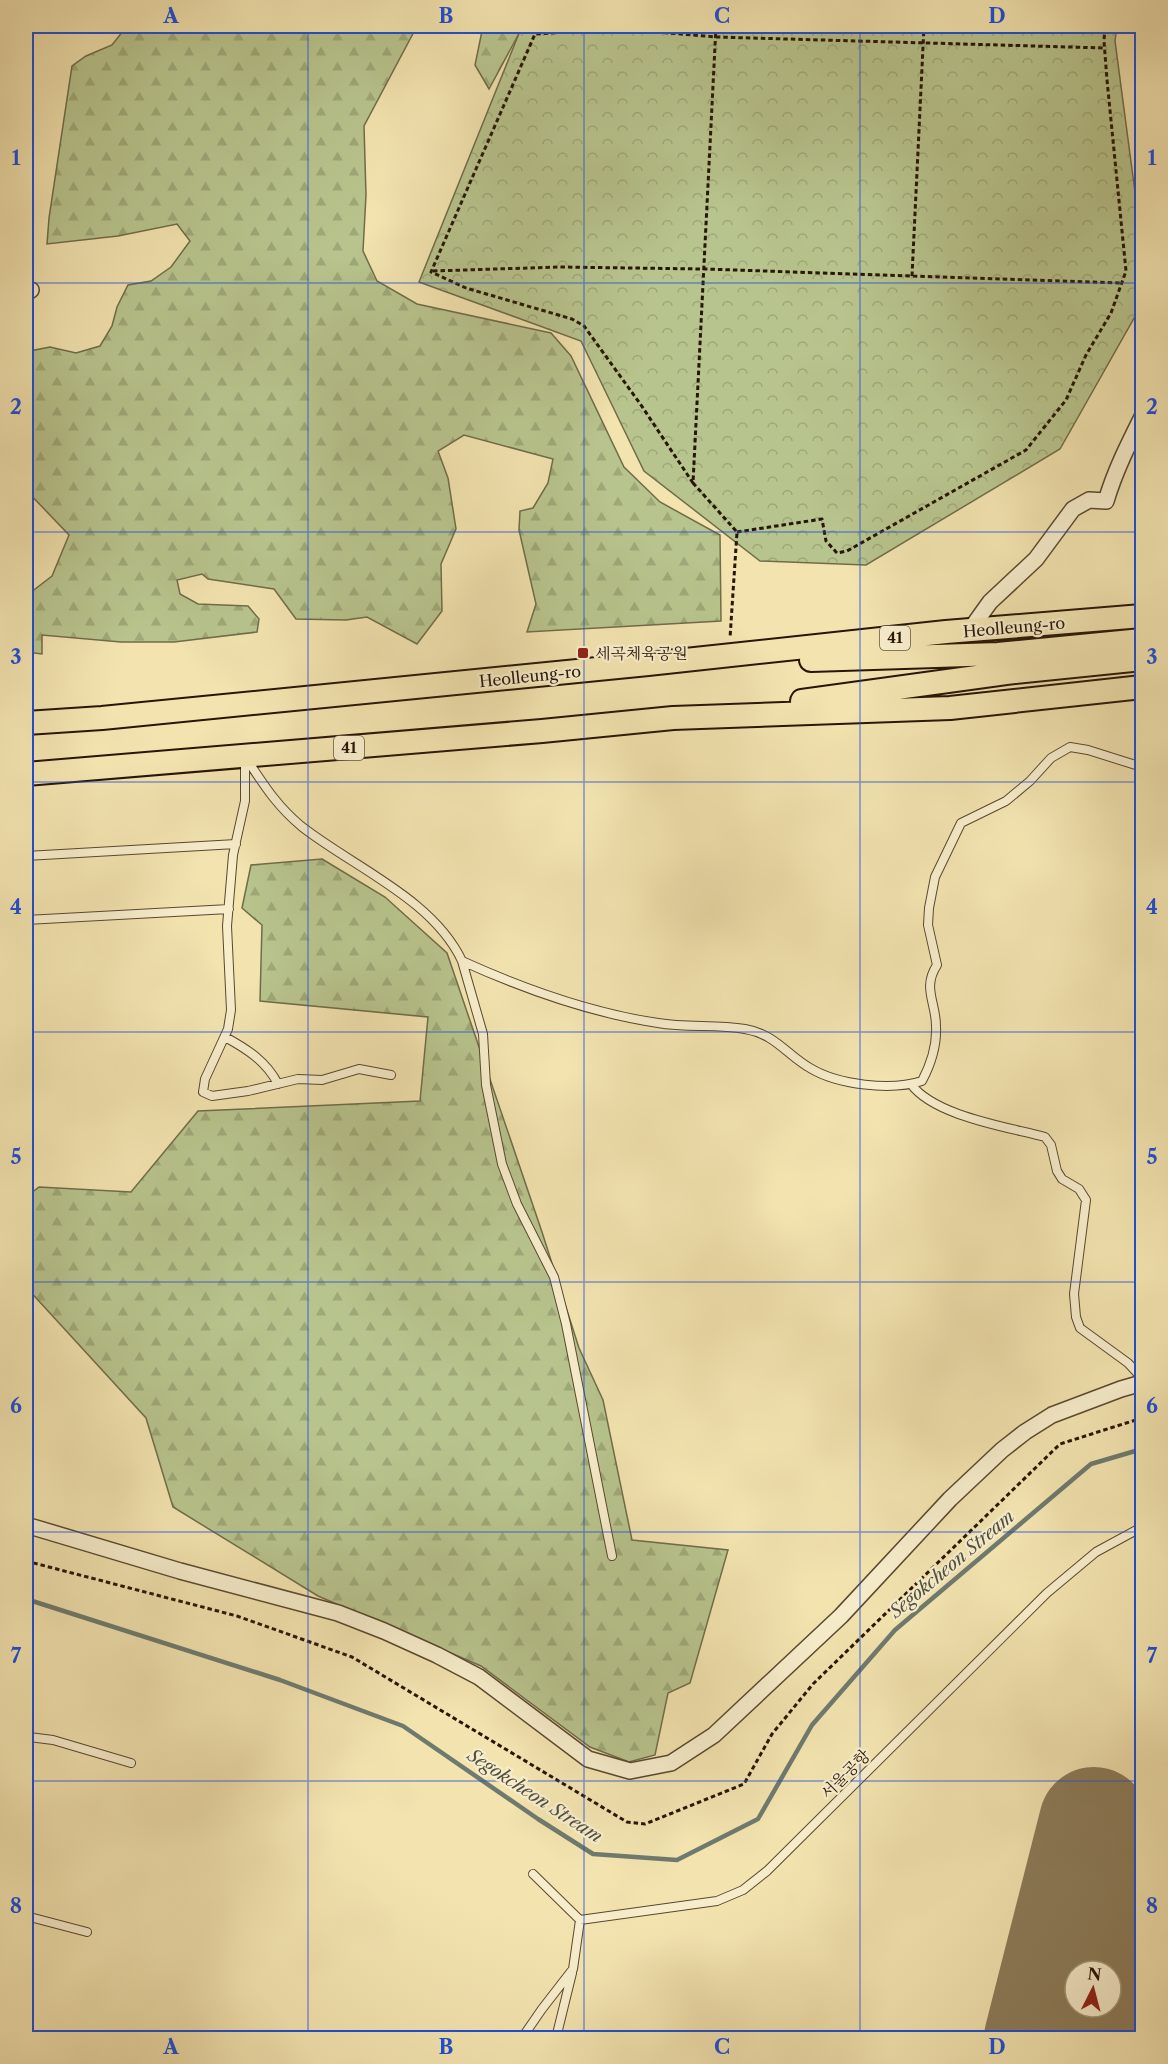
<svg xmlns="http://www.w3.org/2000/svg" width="1168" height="2064" font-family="'Libre Caslon Text','Noto Serif KR',serif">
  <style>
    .forest { fill: url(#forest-firs); stroke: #706c4a; stroke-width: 1.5 }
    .park { fill: url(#park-crowns); stroke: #706c4a; stroke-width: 1.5 }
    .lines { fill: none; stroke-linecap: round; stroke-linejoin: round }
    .stream { stroke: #6e7a6e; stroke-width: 4.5 }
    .runway { stroke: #8c7c5a; stroke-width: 110 }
    .lane-casing { stroke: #5a4830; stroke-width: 10 }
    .street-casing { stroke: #5a4830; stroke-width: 18 }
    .primary-casing { stroke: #271506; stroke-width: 26 }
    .path { stroke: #271506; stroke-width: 3; stroke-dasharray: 4.5 3; stroke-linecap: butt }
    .lane { stroke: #f7edcb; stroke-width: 8 }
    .street { stroke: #f7edcb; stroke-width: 15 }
    .primary { stroke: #f2e3af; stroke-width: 22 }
    .grid { fill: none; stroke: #1d4ed8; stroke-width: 1.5; stroke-opacity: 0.55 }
    .poi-dot { fill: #8f2418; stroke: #f7edcb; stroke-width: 2 }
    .labels { text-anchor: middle; stroke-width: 4.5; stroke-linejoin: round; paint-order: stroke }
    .shield { fill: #f7edcb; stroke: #655641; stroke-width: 1.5 }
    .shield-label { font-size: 15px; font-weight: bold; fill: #271506 }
    .street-label { font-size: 16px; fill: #271506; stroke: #f7edcb }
    .poi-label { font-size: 16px; fill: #271506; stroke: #f7edcb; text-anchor: start }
    .water-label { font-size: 18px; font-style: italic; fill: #505043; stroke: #f7edcb }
    .neatline { fill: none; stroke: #1d4ed8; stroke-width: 2 }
    .grid-label { font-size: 20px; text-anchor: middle; font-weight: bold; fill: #1d4ed8 }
  </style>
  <defs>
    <pattern id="forest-firs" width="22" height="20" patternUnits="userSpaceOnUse" patternTransform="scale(1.5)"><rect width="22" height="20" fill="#b8c48d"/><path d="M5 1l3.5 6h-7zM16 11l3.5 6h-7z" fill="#9ea878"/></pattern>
    <pattern id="park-crowns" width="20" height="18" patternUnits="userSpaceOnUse" patternTransform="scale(1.5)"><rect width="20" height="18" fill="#b8c48d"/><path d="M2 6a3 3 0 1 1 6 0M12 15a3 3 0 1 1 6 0" fill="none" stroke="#9ea878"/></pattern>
  </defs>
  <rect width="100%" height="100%" fill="#f2e3af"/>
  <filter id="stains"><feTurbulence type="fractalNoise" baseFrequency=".00333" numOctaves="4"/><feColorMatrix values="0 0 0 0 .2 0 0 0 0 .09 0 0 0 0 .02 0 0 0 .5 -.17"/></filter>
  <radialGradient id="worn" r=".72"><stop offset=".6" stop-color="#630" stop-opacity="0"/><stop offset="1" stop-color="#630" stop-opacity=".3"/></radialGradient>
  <path class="forest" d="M127,26H417L364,126L366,195L363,251L377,281L417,304L551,333L571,356L624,467L660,502L720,535L721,621L527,632L536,604L519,530L520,511L533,508L548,483L553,459L464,435L438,451L448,478L456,529L441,564L442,611L417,644L367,617L346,620L296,619L274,589L208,579L202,574L177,580L180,594L198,604L248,606L259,619L257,632L174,642H121L42,635V654L26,652V596L52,576L69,535L26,490V388L30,351L50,347L76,353L100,346L112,326L117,307L128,285L151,281L171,267L190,241L177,224L118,236L47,244L49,218L72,66L86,56L112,45Z
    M483,26H523L489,89L475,65Z
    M322,859L385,897L447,953L542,1232L579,1348L603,1400L632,1540L728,1550L690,1683L668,1693L655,1755L629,1762L590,1747L481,1666L318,1596L173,1507L146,1418L26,1287V1197L39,1187L131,1192L198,1111L420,1101L428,1017L260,1001L262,925L242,908L251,865Z"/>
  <path class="park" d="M522,26H1117L1115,41L1142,245V304L1060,449L866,565L760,561L644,471L581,341L419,282Z"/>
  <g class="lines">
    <path class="stream" d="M26,1599L280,1680L403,1726L538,1819L593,1854L677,1860L758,1819L812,1725L895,1630L1091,1464L1142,1449"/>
    <path class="runway" d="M1039,2038L1094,1822
      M1129,2038L1142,1936"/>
    <defs>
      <path id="lane" d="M245,758V801L233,855L227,926L231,1010L228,1029L205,1079L203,1092L212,1096L248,1091L298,1079L322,1080L359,1069L391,1075
        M246,758C264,785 276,805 301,826C353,867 433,899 462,961L483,1034L486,1085L502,1164L517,1204L554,1277L566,1324L612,1556
        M26,856L236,844
        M26,920L229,909
        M462,961C524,989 591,1013 658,1023C687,1028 716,1024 745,1029C775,1034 787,1055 810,1068C838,1085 891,1091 922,1081C931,1064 937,1045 936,1026C936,1002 922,988 937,965L928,925L929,908L935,877L961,823L1006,801L1030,781L1051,758L1070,747L1088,750L1142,767
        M225,1037C247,1049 266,1061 278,1084
        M911,1084C934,1116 1008,1127 1045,1137L1051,1145L1057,1171L1062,1179L1079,1189L1086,1200L1074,1294L1076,1317L1080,1328L1128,1363L1142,1378
        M26,1738L29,1737L53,1740L131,1763
        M533,1874L580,1920L717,1901L743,1890L767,1871L1047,1593L1096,1552L1142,1527
        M26,1916L87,1932
        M522,2038L542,2009L573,1969L580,1920
        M556,2038L572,1973"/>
      <path id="street" d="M26,289L31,290
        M970,630L990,602L1036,559L1073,509L1089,500L1106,501C1115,471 1128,445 1142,417
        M26,1525L180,1571L338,1613L384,1631L437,1655L479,1677L588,1759L630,1771L671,1763L714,1735L841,1616L950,1499L1002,1450L1025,1432L1052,1415L1121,1389L1142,1383"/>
      <path id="primary" d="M811,660L998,654L1142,640
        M802,701L1006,673L1142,659
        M26,723L102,718L648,664L946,632L1142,616
        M26,774L542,731L673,718L950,708L1142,687"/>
    </defs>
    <use href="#lane" class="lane-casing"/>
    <use href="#street" class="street-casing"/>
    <use href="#primary" class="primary-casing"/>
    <path class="path" d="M716,26L693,483L737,532L730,638
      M433,271L559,267L704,269L1122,283
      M912,276L924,26
      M693,483L641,405L584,326L572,319L466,288L431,272L535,34L621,29L716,37L1104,48
      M737,532L822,519L826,541L837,553L847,551L1026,450L1066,400L1086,355L1111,313L1126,271L1107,80L1104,41L1105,26
      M26,1561L237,1616L352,1657L627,1822L645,1824L744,1784L772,1734L813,1684L1060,1444L1142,1418"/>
    <use href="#lane" class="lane"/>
    <use href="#street" class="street"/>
    <use href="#primary" class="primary"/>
  </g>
  <path class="grid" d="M308,26V2038M584,26V2038M860,26V2038M26,283H1142M26,532H1142M26,782H1142M26,1032H1142M26,1282H1142M26,1532H1142M26,1781H1142"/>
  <rect class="poi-dot" x="577" y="647" width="12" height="12" rx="3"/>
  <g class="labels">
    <g class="shield">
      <rect x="880" y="626" width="30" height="24" rx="4.5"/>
      <rect x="334" y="736" width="30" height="24" rx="4.5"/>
    </g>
    <g class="shield-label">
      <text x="895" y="643">41</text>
      <text x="349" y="753">41</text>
    </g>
    <g class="street-label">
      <text transform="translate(1014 627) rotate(-5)" y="6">Heolleung-ro</text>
      <text transform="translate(530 676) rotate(-6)" y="6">Heolleung-ro</text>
      <text transform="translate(845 1774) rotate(-45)" y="6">서울공항</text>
    </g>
    <g class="poi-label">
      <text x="595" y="659">세곡체육공원</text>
    </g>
    <g class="water-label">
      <text transform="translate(952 1564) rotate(-40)" y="6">Segokcheon Stream</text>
      <text transform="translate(535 1796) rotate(33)" y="6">Segokcheon Stream</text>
    </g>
  </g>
  <rect width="1168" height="2064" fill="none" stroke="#f2e3af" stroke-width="66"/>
  <g transform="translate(1093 1989) rotate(6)"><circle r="28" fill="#f7edcb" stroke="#a4977c" stroke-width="1.5"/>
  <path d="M0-4.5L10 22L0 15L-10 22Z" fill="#8f2418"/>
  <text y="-9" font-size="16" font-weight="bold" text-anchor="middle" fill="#271506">N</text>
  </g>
  <rect x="33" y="33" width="1102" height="1998" class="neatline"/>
  <g class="grid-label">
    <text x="171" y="23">A</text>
    <text x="446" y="23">B</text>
    <text x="722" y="23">C</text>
    <text x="997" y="23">D</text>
    <text x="16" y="165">1</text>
    <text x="1152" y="165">1</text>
    <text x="16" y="414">2</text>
    <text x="1152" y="414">2</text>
    <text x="16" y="664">3</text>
    <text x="1152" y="664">3</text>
    <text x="16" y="914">4</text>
    <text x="1152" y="914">4</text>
    <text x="16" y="1164">5</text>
    <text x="1152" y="1164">5</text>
    <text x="16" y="1413">6</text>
    <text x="1152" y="1413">6</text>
    <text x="16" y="1663">7</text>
    <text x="1152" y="1663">7</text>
    <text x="16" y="1913">8</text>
    <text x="1152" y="1913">8</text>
    <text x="171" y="2054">A</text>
    <text x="446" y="2054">B</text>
    <text x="722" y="2054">C</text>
    <text x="997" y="2054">D</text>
  </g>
  <rect width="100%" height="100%" filter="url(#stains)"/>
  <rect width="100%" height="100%" fill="url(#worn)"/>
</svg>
